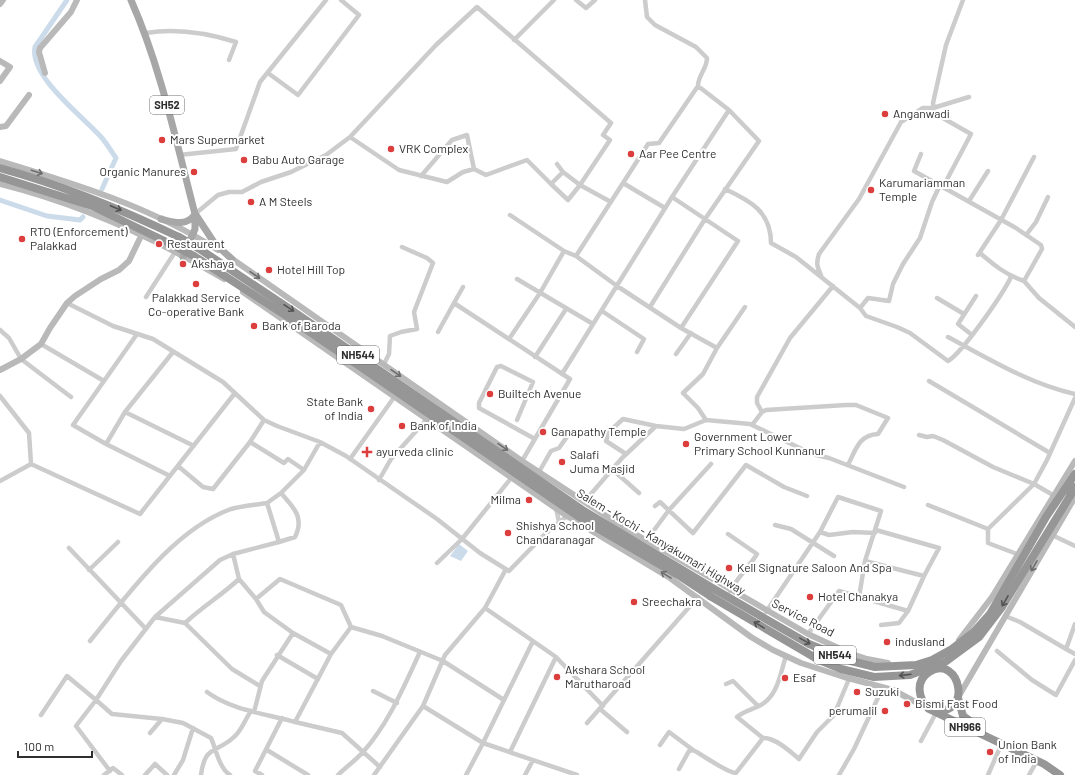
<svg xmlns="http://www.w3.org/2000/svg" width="1075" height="775" font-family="Barlow,sans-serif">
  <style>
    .water { fill: #cbdbea }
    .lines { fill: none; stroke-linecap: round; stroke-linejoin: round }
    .canal { stroke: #cbdbea; stroke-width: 5 }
    .street { stroke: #ccc; stroke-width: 4.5 }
    .secondary { stroke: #b9b9b9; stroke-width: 6 }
    .primary { stroke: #a7a7a7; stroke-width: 7 }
    .highway { stroke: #969696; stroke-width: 8 }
    .highway-bridge { stroke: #969696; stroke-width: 8 }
    .oneway { stroke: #6d6d6d }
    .oneway2 { stroke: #535353 }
    .poi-dot { fill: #db3e3c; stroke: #fff; stroke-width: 1.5 }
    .labels { text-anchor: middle; stroke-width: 4; stroke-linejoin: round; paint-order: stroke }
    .shield { fill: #fff; stroke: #6d6d6d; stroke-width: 1 }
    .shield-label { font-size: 11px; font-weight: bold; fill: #2f2f2f }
    .poi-label { font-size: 12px; fill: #2f2f2f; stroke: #fff; text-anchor: start }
    .street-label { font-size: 12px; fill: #2f2f2f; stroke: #fff }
  </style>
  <rect width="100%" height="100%" fill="#fff"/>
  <path class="water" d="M459,544L468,551L461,561L450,556Z"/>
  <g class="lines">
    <path class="canal" d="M67,0L35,47C29,77 84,117 102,138C107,144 111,151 116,158L102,189
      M0,200L47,216L80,220L83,217"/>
    <path class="street" d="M576,0L586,8L595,0
      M645,0L647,17L655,25L696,47L707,58C707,69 698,75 698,86
      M146,33C176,28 207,33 236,42L229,60
      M514,40L554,0
      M268,73L298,95L359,15L341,0
      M350,137L399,170L447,182L463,172L474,169L486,175L527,160L551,184L563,172L580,185L611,202
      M921,154L914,171L1016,228L1041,245L1042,249L1024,281L1039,298L1075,327
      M179,155L236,149L260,82L326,0
      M557,164L563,172
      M421,176L452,140L467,135L474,169
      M623,183L648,144L659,143L698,86L729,110L672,197
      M943,187L971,134L934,113L933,103L946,45L963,0
      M725,189C751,201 771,212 771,243L796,257L860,308L868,298L889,301L893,284L903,264L920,238L932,202L940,185
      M969,201L988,171
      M195,214L218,195L229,192H242L261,182L291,172L326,155L350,137L436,45L477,7L611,123L603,135L610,140L580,185L568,200L551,184
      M510,215L564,251
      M1026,235L1036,222L1048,197
      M980,253C994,265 1006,275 1024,281
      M978,255L1001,220L1034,157
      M821,275C817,267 816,263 819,254L859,199L901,122L923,108H933L969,97
      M517,279L593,324
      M146,297L175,252
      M937,298L964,314
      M67,303L113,326L153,339L223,382L264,420L277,426L320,442L346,456L437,519L480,553L509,571L545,534L567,516
      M454,303L463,287
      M650,307L705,219L759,141L729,110
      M860,308L866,316L897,327L910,333L948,361C962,353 1003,294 1011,277
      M602,311L644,339L637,352
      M681,328L717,348L745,307
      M0,330L9,338L21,359L71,397
      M438,332L454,303L570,379L522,461
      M972,335L958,324L976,296
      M948,337C989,359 1030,384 1075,394
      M509,339L540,293L564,251L576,256
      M41,344L104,381L73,425L106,444L170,476
      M173,352L125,412L192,445
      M676,354L691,333
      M535,357L566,309
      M384,364L389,354L390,336L401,332L417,329L414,312L433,263L427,258L402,247
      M562,374L672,197L738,241L681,328L617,286L576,256L623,183L665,208
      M104,381L137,334
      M929,381L1050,453
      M0,396L29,433L31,464
      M762,412L757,403V397L790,338L833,286
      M517,420L533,382L501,366L497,367L479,403V408L535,439
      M706,420L698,408L683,393L703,374L717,348
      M752,425L762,412L766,410L846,405H856L888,418L878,434C859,435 856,449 848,465
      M919,435L927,437L933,436L943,440L993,467L1034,484L1053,495
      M250,442L284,463L288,459L304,470
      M106,444L125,412
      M626,454L606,441L609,432L623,419L656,426
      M350,459L395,396
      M178,466L203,487L213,489L250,442L264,420
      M612,469L639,493
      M539,472L551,451L559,448L569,434
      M379,480L391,459L427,419
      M0,481L31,464L140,514L235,393
      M584,502L622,458L656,426L684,429L706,420L750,424L812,454L829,458L904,487
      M267,503L281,493L304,470L320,442
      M928,505L988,529
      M655,506L660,502L693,533L746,465L784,487L807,496
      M556,508L559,522
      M775,525L791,529L834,556
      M876,530L939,548L924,576
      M820,532L829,535L853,532L875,533
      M728,534L757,554C749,567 738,577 730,591
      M1052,535L1075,546
      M646,541L669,510L711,464
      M279,542L295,537C305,517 293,507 281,493
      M69,548L146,629
      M1017,554L988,543V529L1034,484L1047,460L1075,398
      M865,561L924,576L908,611L899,623L881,625
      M437,563L462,539L512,477
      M506,569L485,608L533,641
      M89,570L118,542
      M256,599L264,612L293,633
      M766,612L820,532L838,497L881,511L865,561L859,597
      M1005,616L1020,622L1066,649
      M155,617L220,560L233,554
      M185,623L232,669L260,686
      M1075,624L1066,649L1075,654
      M808,634L839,591L908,611
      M90,641C128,595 173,530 231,509C242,506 255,505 267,503L279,542L233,554L239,579L256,599L280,579L341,605L351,627L382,636L443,661L504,700
      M997,651L1032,680L1056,695L1075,660
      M277,655L318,679
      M726,684L733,681L758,706
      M373,691L397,703
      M207,692C231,710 266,714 295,722L331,654L351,627
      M600,709L627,732
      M254,712L262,681L293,633L331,654
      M41,715L67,676L96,700L121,661L155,617L185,623C202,607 222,595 239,579
      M295,722L342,733L380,767
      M587,723L698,597
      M150,733L162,719L183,723L211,738C216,749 219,768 230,775
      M763,738L737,717C744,711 751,710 759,706C778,697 780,674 786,656
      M921,741L936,713
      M660,745L669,732L693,750
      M267,750L308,775
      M510,752L556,657
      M679,769L689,751L693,750C703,755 727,773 736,773L763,738C775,737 791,752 799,759L817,732L834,715L849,679
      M110,771L76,726L96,700L112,714L162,719
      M104,775L113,768L122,775
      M145,775L155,764L167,775
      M174,775L183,760L193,728
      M201,775C205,743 218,754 236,735C242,729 246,718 251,711
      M262,775L255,771L282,718
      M338,775C346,767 356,760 363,752C389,723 404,686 420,652
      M374,775L423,706
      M466,775L483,743L423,706L445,655L485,608
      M525,775L533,760
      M577,775L483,743L533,641L556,657L603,706
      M839,775L854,749L883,687
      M988,775L1002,743
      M1029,775L1037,761"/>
    <path class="secondary" d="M0,4L3,0
      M0,61L10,67L0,81
      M45,73L39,52L40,48L71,12L77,0
      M0,127L6,126L29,95
      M0,161C76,184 151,207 218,250
      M0,184C80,204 153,237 224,279
      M228,256L522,461L623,527L808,634L849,653L867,659L888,663
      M243,292L567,516L670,578L751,637L773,650L801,663L844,677L893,690L927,708
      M0,370L21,359L41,344L50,328L67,303L75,296L101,279L119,270L129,261L142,234
      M959,640L992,597L1075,461
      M960,694L1075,497"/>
    <path class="primary" d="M131,0C161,68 176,141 195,214V229L183,257
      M196,215L215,244L232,259
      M161,219C173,222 187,227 195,214"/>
    <path class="highway" d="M0,168C62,185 121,209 179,237
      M0,177L92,206L175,246
      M198,248L287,307L584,511L714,589L809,644L851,661L875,667L916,665L932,660L952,649L974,632L990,614L1046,517L1075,474
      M194,256L285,315L585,521L678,575L710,596
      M1070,496L1075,487
      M958,698L963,716L977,726
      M929,709C975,722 961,652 929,672C915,681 918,699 929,709L1044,764L1060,775"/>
    <path class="highway-bridge" d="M179,237L198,248
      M175,246L194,256
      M710,596L819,660L841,669L874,677L910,675L945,662L979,637L1002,607L1070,496"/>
  </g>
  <defs><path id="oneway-shaft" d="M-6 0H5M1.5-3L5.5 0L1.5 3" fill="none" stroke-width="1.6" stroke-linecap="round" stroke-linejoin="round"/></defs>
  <g class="oneway">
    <use href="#oneway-shaft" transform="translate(37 172) rotate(17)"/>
    <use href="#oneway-shaft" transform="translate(255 275) rotate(35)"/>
    <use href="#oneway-shaft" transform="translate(396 373) rotate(35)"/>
    <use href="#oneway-shaft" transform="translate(503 447) rotate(35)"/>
    <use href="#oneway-shaft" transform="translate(1034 566) rotate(120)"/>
    <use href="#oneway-shaft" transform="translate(666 575) rotate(-148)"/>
  </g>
  <g class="oneway2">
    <use href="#oneway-shaft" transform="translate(116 208) rotate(23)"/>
    <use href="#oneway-shaft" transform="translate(289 308) rotate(34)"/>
    <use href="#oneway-shaft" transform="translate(1005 601) rotate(120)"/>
    <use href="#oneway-shaft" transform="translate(759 625) rotate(-149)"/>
    <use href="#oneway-shaft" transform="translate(805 641) rotate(29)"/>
    <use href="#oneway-shaft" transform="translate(905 675) rotate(173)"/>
  </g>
  <g class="poi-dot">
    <circle cx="885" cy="114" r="4"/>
    <circle cx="162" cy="140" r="4"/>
    <circle cx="391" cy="149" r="4"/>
    <circle cx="631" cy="154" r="4"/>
    <circle cx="244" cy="160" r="4"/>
    <circle cx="194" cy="172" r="4"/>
    <circle cx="871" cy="190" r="4"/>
    <circle cx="251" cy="202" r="4"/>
    <circle cx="22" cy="239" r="4"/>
    <circle cx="159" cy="244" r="4"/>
    <circle cx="183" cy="264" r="4"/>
    <circle cx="269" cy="270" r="4"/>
    <circle cx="196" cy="284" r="4"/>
    <circle cx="254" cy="326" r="4"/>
    <circle cx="490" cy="394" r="4"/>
    <circle cx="371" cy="409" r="4"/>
    <circle cx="402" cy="426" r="4"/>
    <circle cx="543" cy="432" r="4"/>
    <circle cx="686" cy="444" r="4"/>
    <path d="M365 446h4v4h4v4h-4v4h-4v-4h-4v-4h4z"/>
    <circle cx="562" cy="462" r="4"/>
    <circle cx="529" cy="500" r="4"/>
    <circle cx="508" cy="533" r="4"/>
    <circle cx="729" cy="568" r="4"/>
    <circle cx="810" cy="597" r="4"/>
    <circle cx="634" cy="602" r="4"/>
    <circle cx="887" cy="642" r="4"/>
    <circle cx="557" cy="677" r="4"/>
    <circle cx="785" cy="678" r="4"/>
    <circle cx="857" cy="692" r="4"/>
    <circle cx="907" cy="704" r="4"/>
    <circle cx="885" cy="711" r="4"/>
    <circle cx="990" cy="752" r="4"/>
  </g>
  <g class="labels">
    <g class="shield">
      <rect x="150" y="96" width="34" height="18" rx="3"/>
      <rect x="337" y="346" width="42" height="18" rx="3"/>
      <rect x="814" y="646" width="42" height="18" rx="3"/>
      <rect x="945" y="718" width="40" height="18" rx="3"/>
    </g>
    <g class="shield-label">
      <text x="167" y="109">SH52</text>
      <text x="358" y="359">NH544</text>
      <text x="835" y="659">NH544</text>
      <text x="965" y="731">NH966</text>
    </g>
    <g class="poi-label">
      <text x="893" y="118">Anganwadi</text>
      <text x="170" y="144">Mars Supermarket</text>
      <text x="399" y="153">VRK Complex</text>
      <text x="639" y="158">Aar Pee Centre</text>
      <text x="252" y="164">Babu Auto Garage</text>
      <text x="186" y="176" text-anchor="end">Organic Manures</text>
      <text x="879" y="187">Karumariamman<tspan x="879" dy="14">Temple</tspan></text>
      <text x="259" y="206">A M Steels</text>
      <text x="30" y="236">RTO (Enforcement)<tspan x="30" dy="14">Palakkad</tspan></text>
      <text x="167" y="248">Restaurent</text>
      <text x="191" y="268">Akshaya</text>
      <text x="277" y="274">Hotel Hill Top</text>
      <text x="196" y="302" text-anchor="middle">Palakkad Service<tspan x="196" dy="14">Co-operative Bank</tspan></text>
      <text x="262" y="330">Bank of Baroda</text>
      <text x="498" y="398">Builtech Avenue</text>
      <text x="363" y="406" text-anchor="end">State Bank<tspan x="363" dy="14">of India</tspan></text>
      <text x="410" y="430">Bank of India</text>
      <text x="551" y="436">Ganapathy Temple</text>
      <text x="694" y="441">Government Lower<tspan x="694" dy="14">Primary School Kunnanur</tspan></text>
      <text x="376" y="456">ayurveda clinic</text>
      <text x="570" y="459">Salafi<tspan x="570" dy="14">Juma Masjid</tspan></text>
      <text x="521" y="504" text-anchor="end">Milma</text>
      <text x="516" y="530">Shishya School<tspan x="516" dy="14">Chandaranagar</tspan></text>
      <text x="737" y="572">Kell Signature Saloon And Spa</text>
      <text x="818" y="601">Hotel Chanakya</text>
      <text x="642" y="606">Sreechakra</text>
      <text x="895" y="646">indusland</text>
      <text x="565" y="674">Akshara School<tspan x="565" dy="14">Marutharoad</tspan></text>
      <text x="793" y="682">Esaf</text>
      <text x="865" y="696">Suzuki</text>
      <text x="915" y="708">Bismi Fast Food</text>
      <text x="877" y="715" text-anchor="end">perumalil</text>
      <text x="998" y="749">Union Bank<tspan x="998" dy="14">of India</tspan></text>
    </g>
    <g class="street-label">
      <text transform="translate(661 542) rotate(31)" y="4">Salem - Kochi - Kanyakumari Highway</text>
      <text transform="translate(803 618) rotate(27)" y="4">Service Road</text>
    </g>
  </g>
  <path d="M18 751v6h74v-6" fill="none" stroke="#2f2f2f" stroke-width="2"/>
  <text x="24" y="751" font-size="12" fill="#2f2f2f" stroke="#ffffff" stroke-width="3" paint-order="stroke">100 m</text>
</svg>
